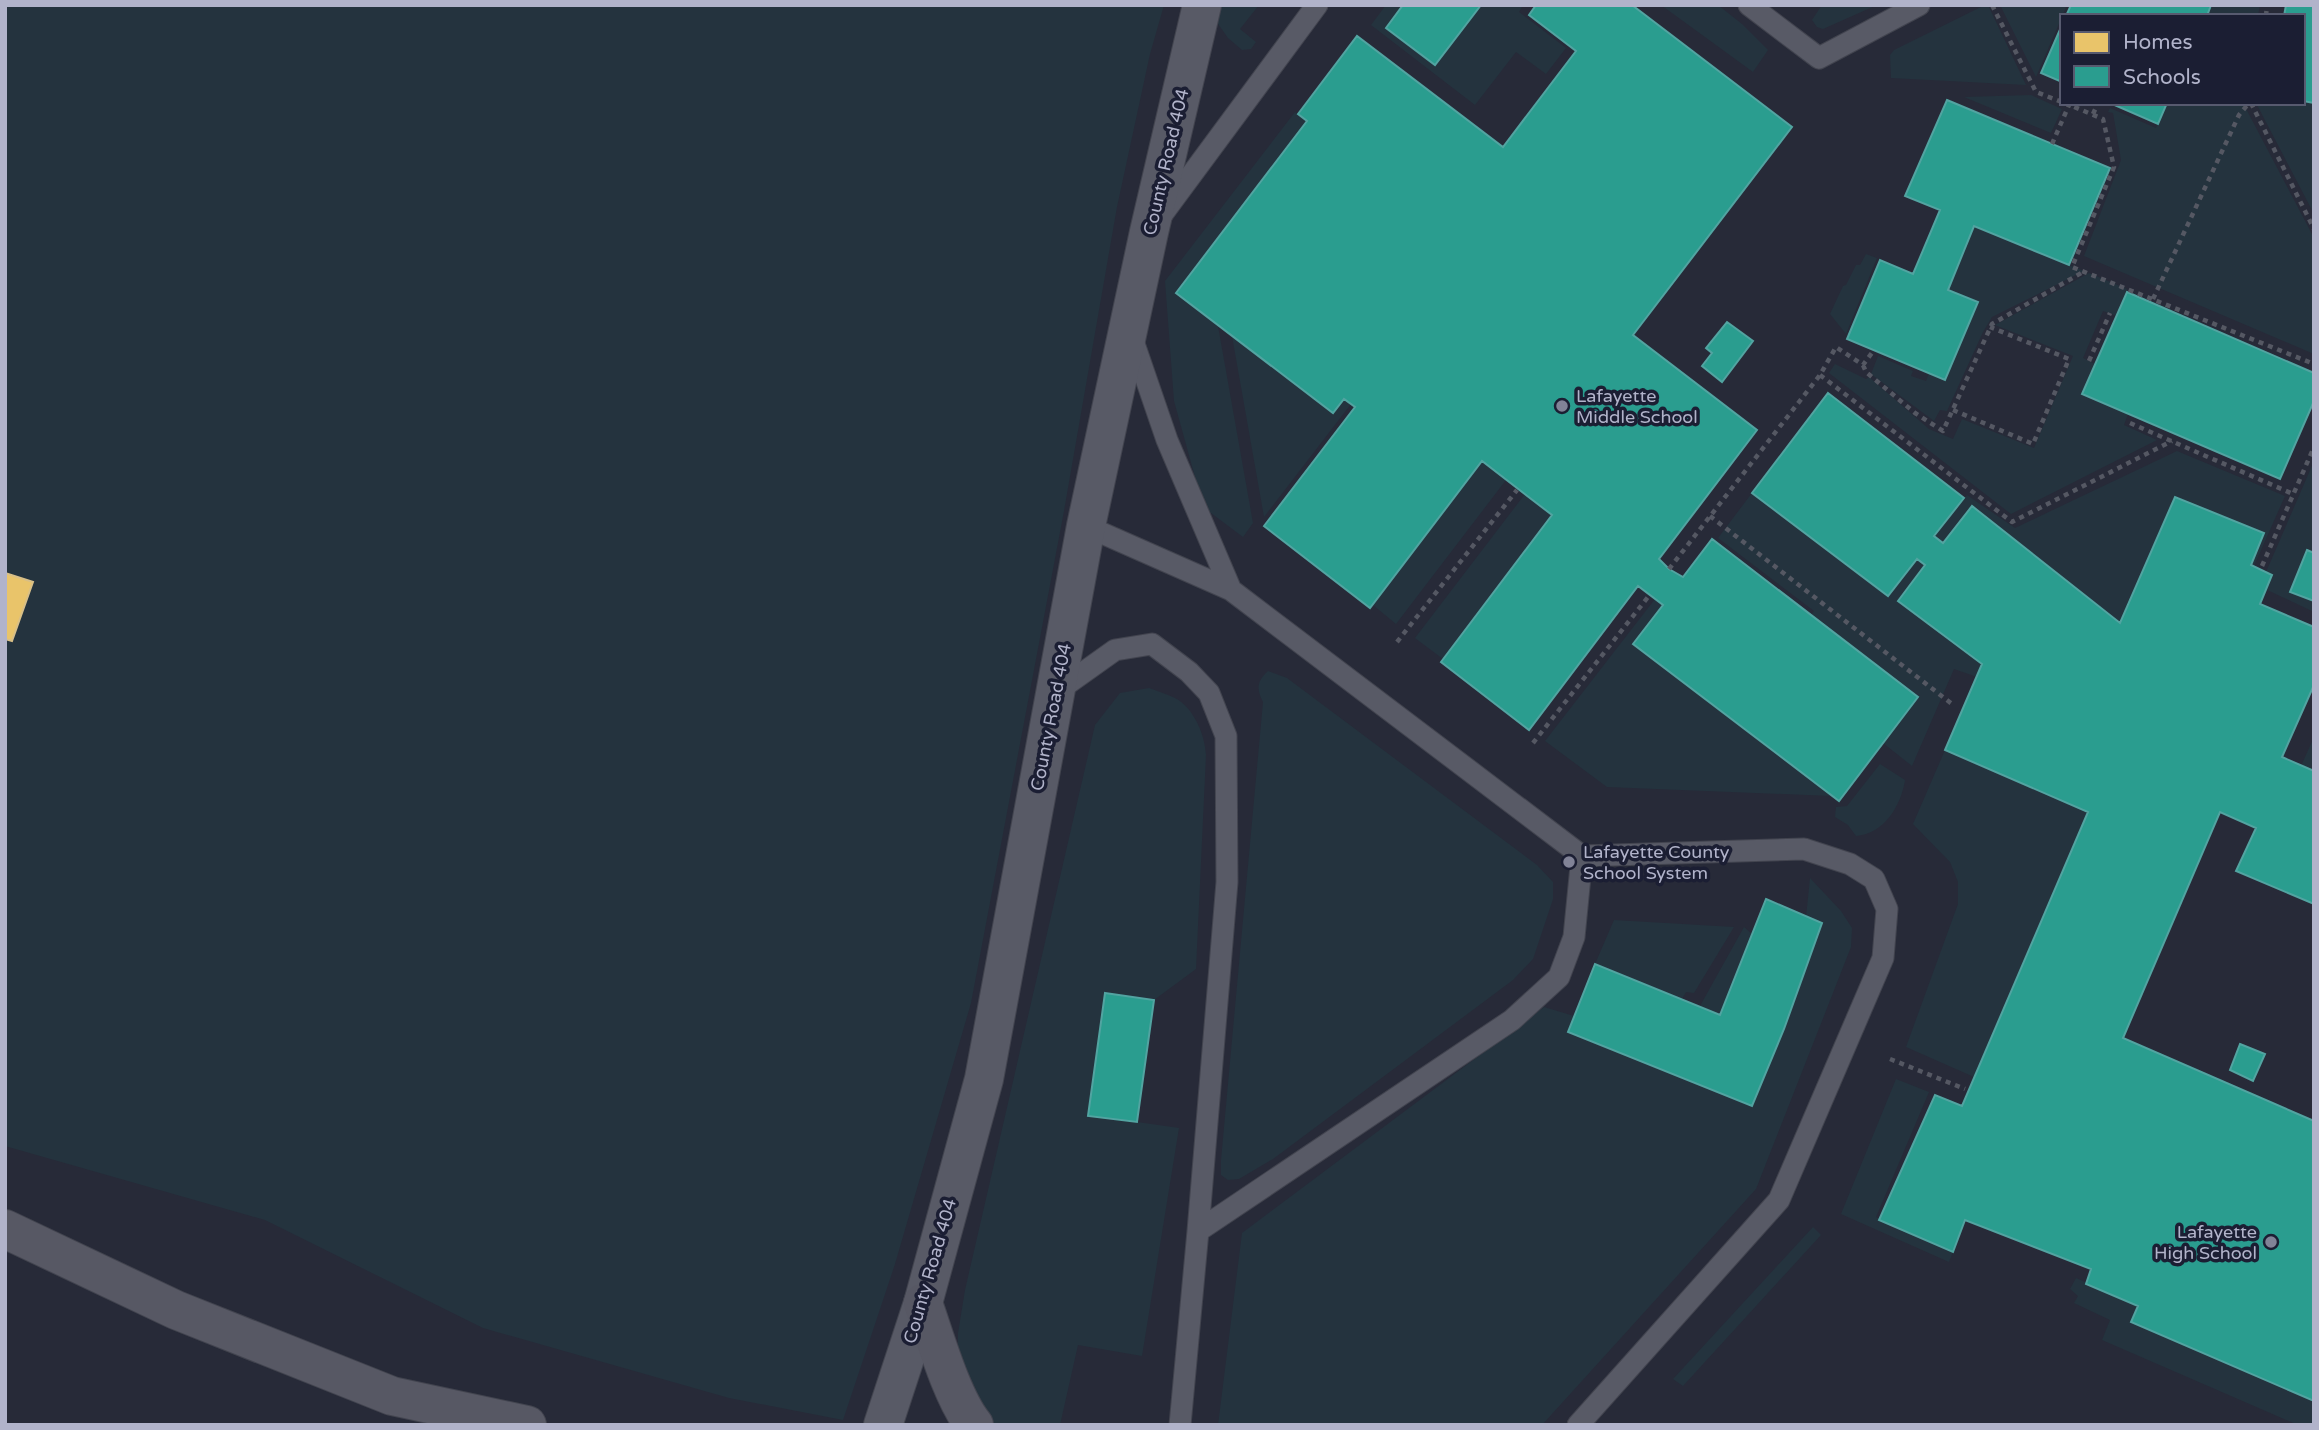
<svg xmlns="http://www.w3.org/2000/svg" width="2319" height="1430" font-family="'Varela Round',sans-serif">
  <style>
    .green { fill: #24333e }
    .homes { fill: #e9c46a; stroke: #d8bf87; stroke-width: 2 }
    .schools { fill: #2a9d8f; stroke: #52a4a1; stroke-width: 2 }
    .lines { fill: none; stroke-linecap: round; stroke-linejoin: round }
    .service-casing { stroke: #42444f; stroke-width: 23 }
    .minor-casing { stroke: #42444f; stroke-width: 40 }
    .secondary-casing { stroke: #42444f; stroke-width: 40 }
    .path { stroke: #555863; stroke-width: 4.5; stroke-dasharray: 5 5; stroke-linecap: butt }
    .service { stroke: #585a66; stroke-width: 21 }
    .minor { stroke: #585a66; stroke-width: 38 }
    .secondary { stroke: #575864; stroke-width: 38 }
    .poi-dot { fill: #818397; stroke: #1b1e33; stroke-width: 2.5 }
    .labels { text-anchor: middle; stroke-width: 7; stroke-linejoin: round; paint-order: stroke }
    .street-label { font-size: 18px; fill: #b1b3ca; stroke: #1b1e33 }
    .poi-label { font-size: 18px; fill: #b1b3ca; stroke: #1b1e33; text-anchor: start }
  </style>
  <rect width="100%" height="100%" fill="#272a38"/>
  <path class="green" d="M5,5H1164L1150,54L1117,207L1064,511L971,1003L895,1264L843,1420L729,1398L483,1328L265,1220L5,1146Z
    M1213,5H1259L1240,29L1256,42L1251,49L1242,50L1228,38L1211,14Z
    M1386,5H1403L1386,28L1435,65L1481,5H1523L1519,12L1566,48L1546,74L1516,52L1475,105L1371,25Z
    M1661,5H1718L1742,24L1768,50L1753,72Z
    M1822,5H1877L1823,29L1817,27L1812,20Z
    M1985,5H1988L2026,85L1891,78L1890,55L1894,50Z
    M2000,5H2067L2036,77Z
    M2211,5H2260L2258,16H2207Z
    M2031,95L2062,109L2051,133L1964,97Z
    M2303,101L2314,103V214L2256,103H2303Z
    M2167,103H2243L2314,238V354L2084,256L2121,160L2113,113L2108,112L2110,108L2156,128Z
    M1295,112L1307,121L1176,293L1218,326L1253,523L1243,537L1207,510L1200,495L1174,401L1165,281Z
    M1974,226L2084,271L1992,317L1983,332L1947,411L1940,410L1934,421L1871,374L1878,356L1913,371L1911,376L1926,381L1929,373L1977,302L1948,290Z
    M1866,254L1877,258L1846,334L1830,314L1843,286L1846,285L1856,265H1860Z
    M2089,273L2127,289L2117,316L2103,311L2083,358L2095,364L2128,414L2124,425L2157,440L2011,514L1829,373L1835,364L1866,379L1869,377L1929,429L1953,439L1962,419L2034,448L2073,356L1995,325Z
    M1232,336L1333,413L1344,399L1351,404L1264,517Z
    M2177,451L2285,496L2254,566L2251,565L2264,533L2175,497L2120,623L1972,507L1943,543L1934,536L1967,495L2015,528Z
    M1482,461L1506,480L1396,624L1373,605Z
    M2314,461V612L2265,589L2272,575L2266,572Z
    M1752,493L1888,596L1917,559L1925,565L1898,601L1982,664L1977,677L1954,669L1912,766L1883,743L1918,696L1811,615L1814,611L1718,538Z
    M1525,494L1552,515L1443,659L1415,638Z
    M1655,599L1663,605L1633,644L1831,796L1607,787L1545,741Z
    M1268,671L1287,678L1537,865L1553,882V899L1533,959L1513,980L1273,1159L1239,1179L1228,1180L1221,1175V1160L1263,702C1256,689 1257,681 1268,671Z
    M1149,688C1157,691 1167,694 1175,698C1194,708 1205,735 1206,755L1196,969L1154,1000L1105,994L1088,1115L1179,1128L1142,1356L1078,1345L1060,1425H992L958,1367V1333L965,1290L1095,725L1120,693Z
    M2314,737V771L2301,766Z
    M1945,750L2088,812L1974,1077L1906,1047L1958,904V882L1950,862L1913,824Z
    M1880,764L1905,780C1901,806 1884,834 1856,836L1848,825L1835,817L1836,807L1847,806Z
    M1810,878L1841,911L1852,928L1851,947L1756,1189L1542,1425H1218L1242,1233L1544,1007L1574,1016L1568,1032L1752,1106L1821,923L1806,917Z
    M1614,920L1734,927L1694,993L1686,992L1682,999L1595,964Z
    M1744,927L1753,935L1720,1015L1700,1006Z
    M1896,1079L1929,1092L1876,1217L1953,1252L1949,1262L1841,1214Z
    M1813,1227L1821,1235L1683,1386L1673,1379Z
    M2076,1278L2138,1306L2131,1322L2314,1401V1425H2298L2102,1340L2110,1320L2074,1303L2078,1296L2070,1289Z"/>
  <path class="homes" d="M5,573L33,582L12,641L5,639Z"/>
  <path class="schools" d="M1403,5H1481L1435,65L1386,28Z
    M1536,5H1632L1792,127L1633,335L1757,430L1659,559L1669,569L1683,577L1712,539L1918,697L1839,801L1633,644L1663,605L1638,586L1529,730L1441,662L1552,515L1482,461L1370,608L1264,526L1355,407L1344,399L1333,413L1176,293L1307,121L1298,114L1357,36L1503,147L1576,51L1529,15Z
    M2071,5H2211L2207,16H2066Z
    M2286,5H2314V103L2303,101V16H2284Z
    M2062,25V82L2041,73Z
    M1947,100L2110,168L2069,265L1974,226L1948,290L1978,302L1945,380L1847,339L1880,260L1913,274L1940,210L1905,196Z
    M2110,103H2167L2158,124Z
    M2127,292L2314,373V401L2280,479L2082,394Z
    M1727,322L1753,341L1722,382L1702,366L1712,353L1706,348Z
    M1828,393L1964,498L1934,536L1943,543L1972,506L2120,623L2175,497L2264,533L2251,565L2272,575L2260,604L2314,627V685L2282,757L2314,771V904L2236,871L2256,828L2220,812L2123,1038L2314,1121V1401L2131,1322L2138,1306L2086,1284L2091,1269L1965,1220L1953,1252L1879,1220L1935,1095L1962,1106L2088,812L1945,750L1982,664L1898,601L1925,565L1917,559L1888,596L1752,493Z
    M2307,550L2314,553V601L2290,592Z
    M1766,899L1822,923L1784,1029L1752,1106L1568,1032L1595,964L1720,1015Z
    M1105,993L1154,1000L1137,1122L1088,1116Z
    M2240,1044L2265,1054L2253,1081L2230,1070Z"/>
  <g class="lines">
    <defs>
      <path id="service" d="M1749,5L1819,58L1919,5
        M1161,216L1317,5
        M1132,338L1167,440L1231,590
        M1086,526L1231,590L1582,856L1804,849L1850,864L1874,879L1887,909L1883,958L1779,1200L1578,1425
        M1056,692L1115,650L1152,644L1189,672L1209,693L1226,736L1227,882L1198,1231L1180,1425
        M1198,1231L1512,1020L1559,977L1574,937L1582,856"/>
      <path id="minor" d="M883,1425L923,1303L984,1079L1086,526L1149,232L1202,5"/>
      <path id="secondary" d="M5,1229L176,1310L392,1396L527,1425
        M923,1303C935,1337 952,1398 974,1425"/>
    </defs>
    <use href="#service" class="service-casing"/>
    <use href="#minor" class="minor-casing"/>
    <use href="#secondary" class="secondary-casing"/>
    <path class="path" d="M1992,5L2036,92L2062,102
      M2266,16L2267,5
      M2065,103L2103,119L2114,167L2072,267L2314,364
      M2251,103L2314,229
      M2093,114L2098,103
      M2052,144L2069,105
      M2153,299L2239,115L2249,103
      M2089,361L2110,313
      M1863,365L1866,372L1915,413L1943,431L1992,324L2083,272
      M1820,375L2012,522L2172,441
      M1953,410L2033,444L2069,359L1990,327
      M2130,423L2293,494
      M1710,516L1952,704
      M2262,566L2314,447
      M1669,569L1820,375L1836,347L1863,365L1874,350
      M1397,642L1517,490
      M1533,743L1648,597
      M1890,1059L1965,1089"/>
    <use href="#service" class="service"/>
    <use href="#minor" class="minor"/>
    <use href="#secondary" class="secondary"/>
  </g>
  <g class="poi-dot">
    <circle cx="1562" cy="406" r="7"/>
    <circle cx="1569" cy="862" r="7"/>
    <circle cx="2271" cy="1242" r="7"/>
  </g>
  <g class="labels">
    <g class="street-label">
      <text transform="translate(1166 162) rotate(-77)" y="6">County Road 404</text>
      <text transform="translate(1051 717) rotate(-79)" y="6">County Road 404</text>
      <text transform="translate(930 1271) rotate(-74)" y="6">County Road 404</text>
    </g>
    <g class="poi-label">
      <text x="1576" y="402">Lafayette<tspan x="1576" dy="21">Middle School</tspan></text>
      <text x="1583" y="858">Lafayette County<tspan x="1583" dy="21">School System</tspan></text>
      <text x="2257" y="1238" text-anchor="end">Lafayette<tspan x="2257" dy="21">High School</tspan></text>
    </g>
  </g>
  <rect width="2319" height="1430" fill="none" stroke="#b1b3ca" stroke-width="14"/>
  <rect x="2060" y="14" width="245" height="91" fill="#1b1e33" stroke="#575a6f" stroke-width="2"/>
  <rect x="2074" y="32" width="35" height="21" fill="#e9c46a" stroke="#575a6f" stroke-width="2"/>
  <text x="2123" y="49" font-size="21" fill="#b1b3ca">Homes</text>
  <rect x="2074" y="66" width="35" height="21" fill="#2a9d8f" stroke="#575a6f" stroke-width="2"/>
  <text x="2123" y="84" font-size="21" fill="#b1b3ca">Schools</text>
</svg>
